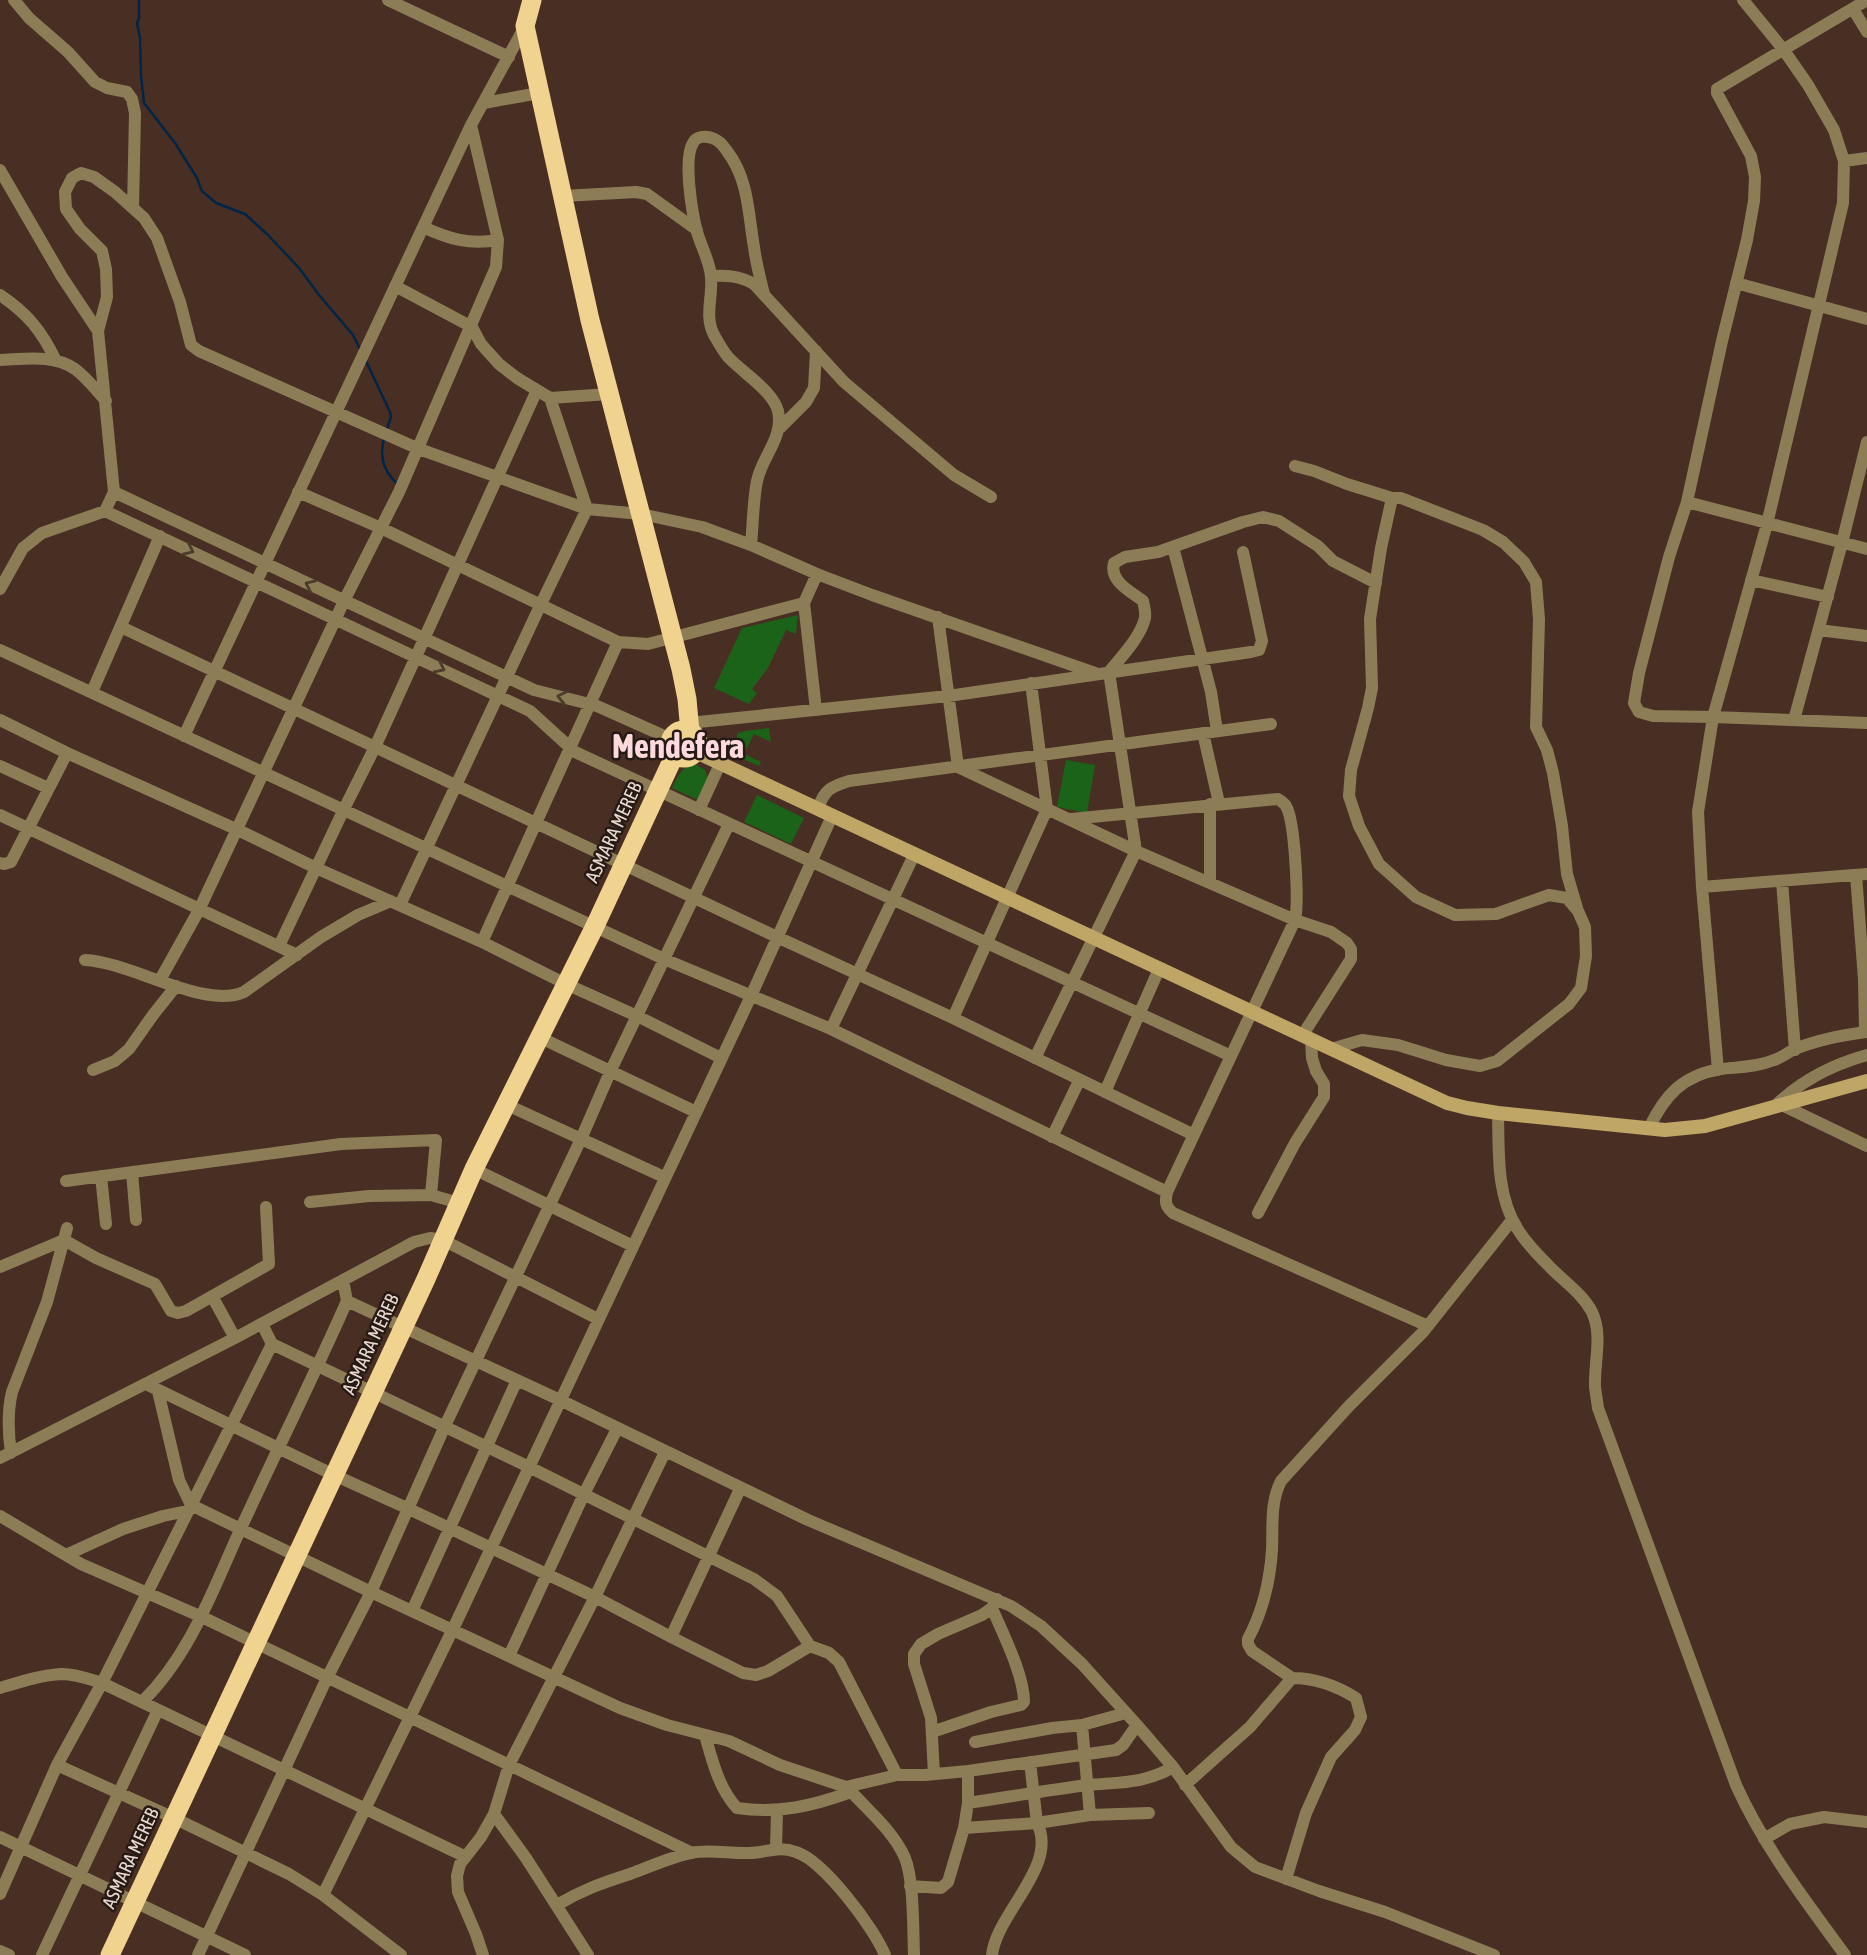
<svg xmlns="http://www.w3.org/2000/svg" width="1867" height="1955" font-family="'Asap Condensed',sans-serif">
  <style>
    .green { fill: #1a6319 }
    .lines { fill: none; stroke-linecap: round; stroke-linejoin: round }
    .stream { stroke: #002547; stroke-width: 2.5 }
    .minor { stroke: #8d7d57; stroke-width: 12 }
    .secondary { stroke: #bfa566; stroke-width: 14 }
    .trunk { stroke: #efd38e; stroke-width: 19 }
    .oneway { stroke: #4a3d2c }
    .labels { text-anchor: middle; stroke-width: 5; stroke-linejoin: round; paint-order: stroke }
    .street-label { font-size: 19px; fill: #ead9d1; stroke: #261a15 }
    .town-label { font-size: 33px; font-weight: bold; fill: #fedadd; stroke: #261a15 }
  </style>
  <rect width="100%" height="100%" fill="#492f23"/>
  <path class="green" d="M798,615L796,634L786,630L768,668L752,689L757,693L749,704L714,688L742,628Z
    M769,728L771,742L754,734L744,754L761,762L759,766L730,753L738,733L745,731Z
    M1066,760L1095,765L1087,813L1057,807Z
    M695,764L705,770L708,779L698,800L672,788C678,776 681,767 695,764Z
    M757,795L804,818L791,844L744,822Z"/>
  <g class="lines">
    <path class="stream" d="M139,0V18L137,23L140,38L141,76L144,103L175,143L197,178L202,191L216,203L245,214L268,235L299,268L319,295L353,335L360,349
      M366,361L390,412L391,417L387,429
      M384,438C379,457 384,473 399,485"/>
    <path class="minor" d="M14,0L29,18L68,52L95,82L107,88L127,92L132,99L135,113L133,208
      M388,0L509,57
      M1867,0L1717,89V93L1751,156L1755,177L1754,201L1747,240L1722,341L1687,502L1669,557L1639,673L1634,703L1639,712L1653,716L1713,717L1867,723
      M1853,9L1867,32
      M484,103L539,93
      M1844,161L1867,158
      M0,170L62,277L98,331
      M563,196L636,192L647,194L697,230
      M423,227C449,239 469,245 498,240L471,125
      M711,276C727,275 740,276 754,284L844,382L954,475L991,497
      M1736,283L1867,319
      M395,286L472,327L481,344L499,364L517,378L550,398L609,394
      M0,295C27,313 42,331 56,361
      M0,360C25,359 54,354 75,369C87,378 96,390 106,401
      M780,428L806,402L814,388L816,351
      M1295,466L1314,471L1347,484L1392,498L1381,548L1370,619L1372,688L1368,708L1351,770L1349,796L1359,826L1379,864L1416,897L1455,915L1496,914L1549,895L1567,898L1578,911L1585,927L1586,956L1581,988L1569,1004L1497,1061L1480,1066L1446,1060L1398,1045L1362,1040L1331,1049
      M114,492L534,690L597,706L671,739
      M298,492L381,528L618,642L648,644L804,603
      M1392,498H1401L1483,530L1503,542L1524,562L1536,582L1539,619L1536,727L1547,750L1553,773L1562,826L1567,874L1577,908
      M1687,502L1867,549
      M105,511L114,492L98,331L107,297L106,269L102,251L80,229L66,209L65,192L72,178L81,173L94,177L115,192L144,218L157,238L180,302L191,345L199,351L419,449L587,509L641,514L702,527L751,545L817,574L872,595L1095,673
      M751,545C753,524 753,501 757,481C762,456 784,438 778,411C773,391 742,372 728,357C723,351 718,342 714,335C704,316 713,297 711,277C710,262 701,246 697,232C692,213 683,159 693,143C696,136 705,136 712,138C719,140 723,145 727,151C749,180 748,213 754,247C756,263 760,278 764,294
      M1173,547L1211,692L1217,731
      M1751,580L1828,597
      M0,589L23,548L42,533L105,511L530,711L575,752L1231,1056
      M938,617L958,767L1136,851L1295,920L1331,932L1347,943L1351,949V959L1302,1036
      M121,627L777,937L953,1018L1194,1135
      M1819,630L1867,636
      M0,650L664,959L831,1029L1167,1192
      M92,692L160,536
      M816,710L804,603L817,574
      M0,720L67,753L238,830L316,868L482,942L566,984L637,1016L721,1058
      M1794,720L1842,543L1867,442
      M689,723L948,696L1251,652L1259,650L1262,641L1243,552
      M1203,733L1219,803
      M184,736L471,125L525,26
      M0,766L48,788
      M1210,804V883
      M818,809C824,790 830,787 849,781L1271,724
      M699,810L720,764
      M0,815L297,955
      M1071,819L1278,799C1280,800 1285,804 1286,806C1295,821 1299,902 1295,920L1167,1192C1165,1202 1165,1206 1173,1213L1428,1326
      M0,863L4,864L11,862L67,753
      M1856,875L1864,979L1865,1032
      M1782,881L1795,1050
      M1702,887L1867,874
      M400,905L540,606L587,509L550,398
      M482,942L618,642
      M279,946L344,809L375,747L537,390
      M85,960C131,962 204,1010 244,992L321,937L358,915L391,901
      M160,980L199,910L344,601L399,492L496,267L498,240
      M953,1018L1047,809L1031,683
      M831,1029L914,855
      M539,1037L696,1112
      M1035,1058L1136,851L1109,672C1122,656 1140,638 1145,618C1146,613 1144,606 1143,601C1130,591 1109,581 1114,563L1125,557L1158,552L1243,522L1263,517L1279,521L1318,546L1333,561L1376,583
      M93,1070L115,1061L129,1049L153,1015L176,986
      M1718,1070L1702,887L1698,812L1713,717L1767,524L1843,203L1844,161L1834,130L1808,85L1783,49L1743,0
      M1105,1092L1159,969
      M505,1104L664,1177
      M1782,1105L1867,1146
      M1774,1107C1800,1081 1831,1065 1867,1055
      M1498,1113C1499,1151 1496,1194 1517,1228C1525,1242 1537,1254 1548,1265C1563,1281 1582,1293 1592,1312C1603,1335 1594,1362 1595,1387C1596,1394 1597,1401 1598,1408L1736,1785C1764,1847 1805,1900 1845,1955
      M1649,1128C1665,1095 1683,1075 1721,1069C1739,1067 1757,1067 1774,1060C1781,1058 1787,1053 1793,1050C1816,1040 1843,1035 1867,1032
      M1052,1137L1079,1081
      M474,1169L633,1246
      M132,1172L136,1220
      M101,1176L106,1224
      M66,1181L341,1144L436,1140L431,1195
      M310,1202L369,1196L431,1195L459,1203
      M1258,1213L1295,1143L1324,1097V1084L1316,1071L1312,1058L1311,1040
      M0,1267L64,1240L96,1258L155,1284L171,1311L178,1313L186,1311L269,1264L266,1207
      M212,1296L235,1338
      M347,1301L560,1400L808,1520L1011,1606L1041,1626L1082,1664L1137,1725L1173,1767L1231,1847L1255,1867L1319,1891L1385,1912L1494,1955
      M262,1324L272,1344L529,1467L754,1579L777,1596L810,1646L829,1653L839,1662L897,1775H925L968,1771L1116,1750L1123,1745L1137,1725
      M146,1384L334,1475L409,1509L595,1597L671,1637L743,1673L756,1675L768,1671L810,1646
      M158,1391L179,1480L191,1505L371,1592L620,1708L667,1725L729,1741L780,1765L846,1787L897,1775
      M11,1453C8,1432 7,1413 12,1392L47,1302L67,1228
      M0,1458L235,1338L414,1242L430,1238L443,1240L598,1319
      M0,1516L81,1564L202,1617L692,1853
      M66,1555L123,1529L163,1516L187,1511
      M412,1611L517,1380
      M671,1637L740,1489
      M509,1656L584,1494L617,1429
      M1292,1678L1252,1651L1248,1644V1639C1262,1613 1270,1580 1272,1550C1273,1527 1270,1502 1281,1481L1349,1406L1423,1332L1512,1220
      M0,1688C20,1682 41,1675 62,1674C76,1674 89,1679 102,1683L464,1856
      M142,1702C191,1654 213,1589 241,1528C276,1452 313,1378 347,1301L343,1280
      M1082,1725L1090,1815
      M932,1732L991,1712L1021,1705L1024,1702C1024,1675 1003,1634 992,1608
      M705,1735C712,1760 719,1789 737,1808C779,1814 812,1806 851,1792
      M975,1742L1052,1728L1082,1725L1126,1713
      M57,1765L174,1818L289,1874L323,1895L401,1955
      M934,1774L931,1718L914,1664V1654L921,1644L938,1634L982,1615L992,1608L997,1599
      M1185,1785L1250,1727L1292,1678C1314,1678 1337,1686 1356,1698L1361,1717L1355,1730L1331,1757L1306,1813L1286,1879
      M847,1787C866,1809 893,1830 905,1858C914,1880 913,1930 914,1955
      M968,1803C1008,1797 1048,1790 1088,1785C1119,1782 1145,1784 1173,1767
      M494,1814L526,1858L588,1955
      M964,1828L1037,1823L1090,1815L1149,1813
      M0,1837L245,1955
      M1764,1839L1790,1824L1824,1817L1867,1822
      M776,1848L777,1810
      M910,1886L941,1888L948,1882L964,1828L968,1803V1771
      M0,1894L57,1765L102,1683L272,1344
      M323,1895L453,1629L751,996L832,816
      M557,1905C582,1890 602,1883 630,1874C650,1867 670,1857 691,1853C709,1849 730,1854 749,1853C767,1853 778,1845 796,1852C824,1861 874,1928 885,1955
      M0,1951L9,1955
      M42,1955L158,1710
      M198,1955L327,1678L371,1592L444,1428L581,1139L611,1070L729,824
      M483,1955L476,1934L458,1892L457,1876L460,1864L481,1837L494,1814L509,1765L595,1597L665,1452
      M992,1955C997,1912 1059,1866 1037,1823L1030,1762"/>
    <path class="secondary" d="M696,752L1447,1103L1467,1108L1498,1113L1665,1130L1705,1126L1867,1081"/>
    <path class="trunk" d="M532,0L525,26L590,320L681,669L687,699L690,732
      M670 744a14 14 0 1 1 28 0a14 14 0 1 1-28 0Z
      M110,1955L426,1279L474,1169L595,926L675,754"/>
  </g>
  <defs><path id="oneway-chevron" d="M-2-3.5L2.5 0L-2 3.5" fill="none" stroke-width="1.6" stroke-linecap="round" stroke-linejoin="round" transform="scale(1.75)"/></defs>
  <g class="oneway">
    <use href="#oneway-chevron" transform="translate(189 550) rotate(25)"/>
    <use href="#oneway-chevron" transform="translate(310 585) rotate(-155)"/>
    <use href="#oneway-chevron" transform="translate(440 668) rotate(26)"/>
    <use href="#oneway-chevron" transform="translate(562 697) rotate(-167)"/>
  </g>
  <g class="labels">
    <g class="street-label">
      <text transform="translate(613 832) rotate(-65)" y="7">ASMARA MEREB</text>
      <text transform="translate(370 1344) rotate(-65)" y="7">ASMARA MEREB</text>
      <text transform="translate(130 1858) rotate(-65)" y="7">ASMARA MEREB</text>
    </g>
    <g class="town-label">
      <text x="678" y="758">Mendefera</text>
    </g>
  </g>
</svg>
